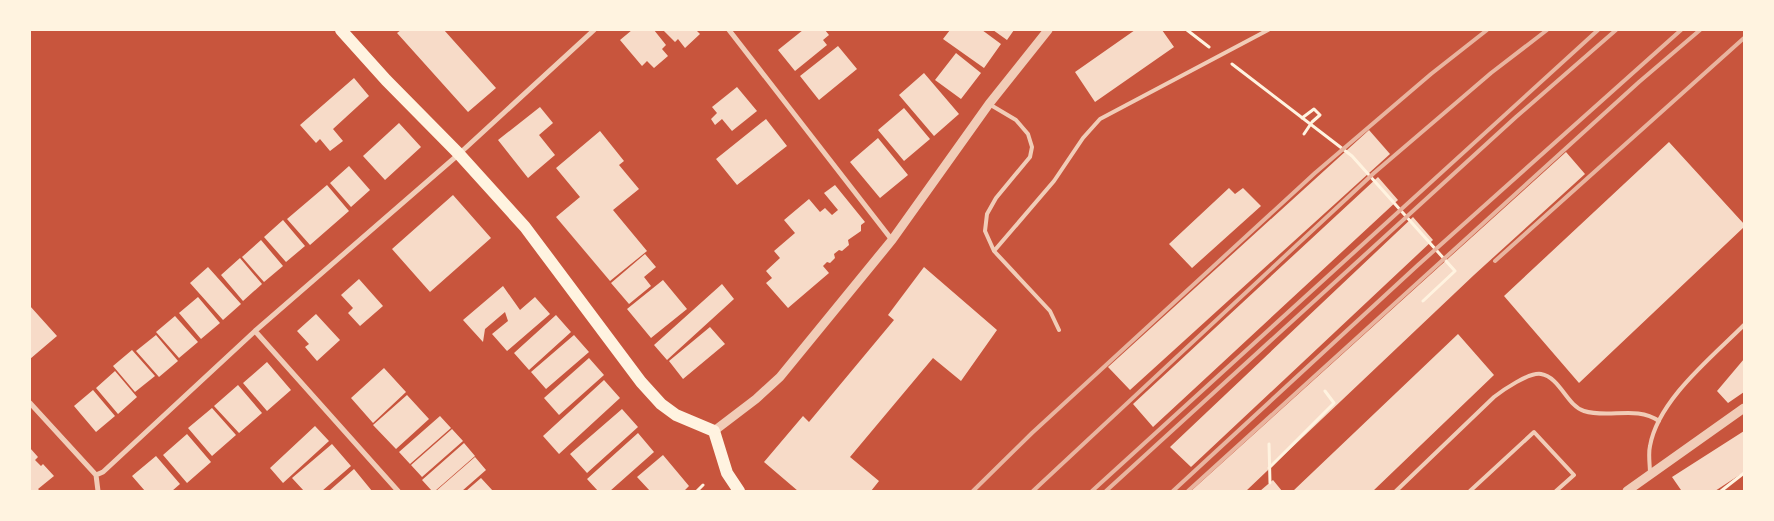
<svg xmlns="http://www.w3.org/2000/svg" width="1774" height="521" font-family="Poppins,sans-serif">
  <style>
    .building { fill: #f7dbc8 }
    .lines { fill: none; stroke-linecap: round; stroke-linejoin: round }
    .path { stroke: #fff3e0; stroke-width: 3 }
    .service { stroke: #f1ccb7; stroke-width: 4 }
    .minor { stroke: #f1ccb7; stroke-width: 5 }
    .tertiary { stroke: #f1ccb7; stroke-width: 9 }
    .primary { stroke: #fff3e0; stroke-width: 12 }
    .rail { stroke: #e9b49f; stroke-width: 4 }
  </style>
  <rect width="100%" height="100%" fill="#c8553d"/>
  <path class="building" d="M401,30H444L496,88L468,112L397,33Z
    M632,30H654L666,45L662,49L668,56L654,68L647,61L642,66L620,40Z
    M663,30H696L700,34L685,48L678,39L675,42Z
    M803,30H825L829,35L823,40L827,45L795,71L778,50Z
    M950,30H982L1001,44L984,68L943,39Z
    M993,30H1014L1007,40Z
    M1135,30H1162L1174,47L1095,102L1075,72Z
    M838,46L857,69L819,100L800,76Z
    M956,53L981,73L961,99L935,80Z
    M924,73L959,114L934,136L899,95Z
    M354,78L369,96L333,129L343,141L330,151L320,139L316,143L300,125Z
    M737,87L757,111L732,131L722,119L715,125L711,119L717,113L712,107Z
    M540,107L553,123L539,135L555,155L528,178L498,140Z
    M904,108L930,139L904,161L878,130Z
    M766,119L787,146L737,185L716,159Z
    M399,123L421,147L385,180L363,156Z
    M1369,130L1390,154L1130,390L1108,367Z
    M600,131L624,161L619,165L639,189L613,210L647,251L610,281L556,217L580,197L556,168Z
    M878,138L908,175L880,198L850,162Z
    M1669,142L1744,224V227L1579,383L1504,296Z
    M1566,152L1585,174L1474,275L1246,491H1191Z
    M349,166L370,190L351,207L330,183Z
    M1378,177L1398,200L1153,427L1133,404Z
    M327,185L349,211L310,245L287,219Z
    M835,185L865,222L861,225V231L848,240L849,245L842,251L839,250L834,254L835,258L830,263L827,262L823,266L829,273L788,308L766,283L772,278L766,271L780,258L774,251L795,233L784,220L809,199L820,212L825,208L832,215L838,210L824,193Z
    M1229,188L1235,194L1243,188L1261,206L1192,268L1169,244Z
    M453,195L491,238L430,292L392,249Z
    M1413,217L1433,240L1191,467L1170,447Z
    M283,220L305,246L286,262L264,237Z
    M261,240L283,266L264,282L242,257Z
    M645,254L656,267L644,277L651,286L629,304L611,283Z
    M240,258L262,284L243,301L221,275Z
    M208,267L241,304L223,320L190,283Z
    M924,267L997,330L961,381L933,358L850,457L879,481L871,491H798L764,462L803,416L809,422L894,320L888,315Z
    M359,279L383,306L360,326L348,313L353,308L341,295Z
    M663,280L687,309L651,338L627,309Z
    M722,284L734,299L667,360L654,345Z
    M503,286L520,310L535,297L550,314L507,351L492,334L508,321L505,312L485,329L483,342L463,320Z
    M198,297L220,323L201,339L179,313Z
    M30,306L57,336L30,359Z
    M316,314L340,340L317,361L305,347L309,344L297,331Z
    M556,315L571,332L529,370L514,353Z
    M175,316L198,342L179,358L156,332Z
    M710,327L725,344L683,379L669,361Z
    M1458,334L1494,375L1373,491H1293Z
    M156,335L178,361L159,377L136,351Z
    M574,335L589,352L546,389L531,372Z
    M132,350L155,376L135,392L113,366Z
    M589,358L604,375L559,415L544,398Z
    M1744,359V392L1728,403L1717,391Z
    M267,362L291,390L267,411L243,383Z
    M384,368L406,392L373,423L351,398Z
    M115,371L137,397L118,414L96,388Z
    M604,380L620,398L559,454L543,436Z
    M238,385L262,413L239,433L214,406Z
    M93,390L115,416L96,432L74,406Z
    M407,395L429,419L396,449L373,425Z
    M212,408L236,435L212,456L188,428Z
    M622,409L638,427L587,473L570,454Z
    M440,416L451,428L410,464L399,452Z
    M315,426L329,441L283,483L270,468Z
    M452,429L463,441L422,477L411,465Z
    M1744,431V472L1715,491H1679L1681,490L1672,477Z
    M638,433L654,452L610,491H598L587,479Z
    M187,434L211,462L187,483L163,455Z
    M464,443L475,456L435,491H432L422,480Z
    M332,444L351,466L322,491H304L292,478Z
    M30,448L38,457L35,460L41,466L43,464L54,476L38,489L40,491H30Z
    M663,455L689,486L684,491H650L637,477Z
    M156,456L180,484L172,491H145L132,476Z
    M475,457L486,470L462,491H436Z
    M354,469L372,491H329Z
    M481,478L493,491H466Z
    M1273,480L1282,491H1260Z"/>
  <g class="lines">
    <path class="path" d="M1187,30L1209,47
      M1232,64L1352,156L1455,271L1423,301
      M1302,118L1314,109L1320,115L1312,122L1304,134
      M1269,444L1270,483
      M1269,468L1334,403L1325,391
      M697,491L703,485
      M1721,491L1744,473"/>
    <path class="service" d="M989,104L1016,120L1028,134L1032,147L1030,157L996,198L987,214L985,231L994,251L1050,311L1059,330
      M994,251L1054,181L1083,138L1100,119L1268,30
      M1650,473C1650,465 1648,454 1650,446C1658,400 1712,357 1744,325
      M1396,491L1494,397C1503,390 1529,372 1541,374C1560,377 1567,406 1584,411C1609,419 1636,405 1659,421
      M1470,491L1534,432L1574,475L1556,491"/>
    <path class="minor" d="M729,30L892,240
      M255,331L398,491
      M30,403L96,475L98,491
      M96,475L103,472L255,331L459,154L594,30"/>
    <path class="tertiary" d="M714,431L756,399L780,377L892,240L989,104L1048,30
      M1627,491L1744,408"/>
    <path class="primary" d="M341,30L386,80L459,154L525,227L641,382L661,404L676,415L714,431L727,473L739,491"/>
    <path class="rail" d="M1495,261L1744,38
      M973,491L1032,433L1315,173L1431,74L1487,30
      M1033,491L1374,173L1491,73L1547,30
      M1092,491L1598,30
      M1106,491L1516,117L1616,30
      M1173,491L1418,265L1681,30
      M1188,491L1639,82L1700,30"/>
  </g>
  <rect width="1774" height="521" fill="none" stroke="#fff3e0" stroke-width="62"/>
</svg>
